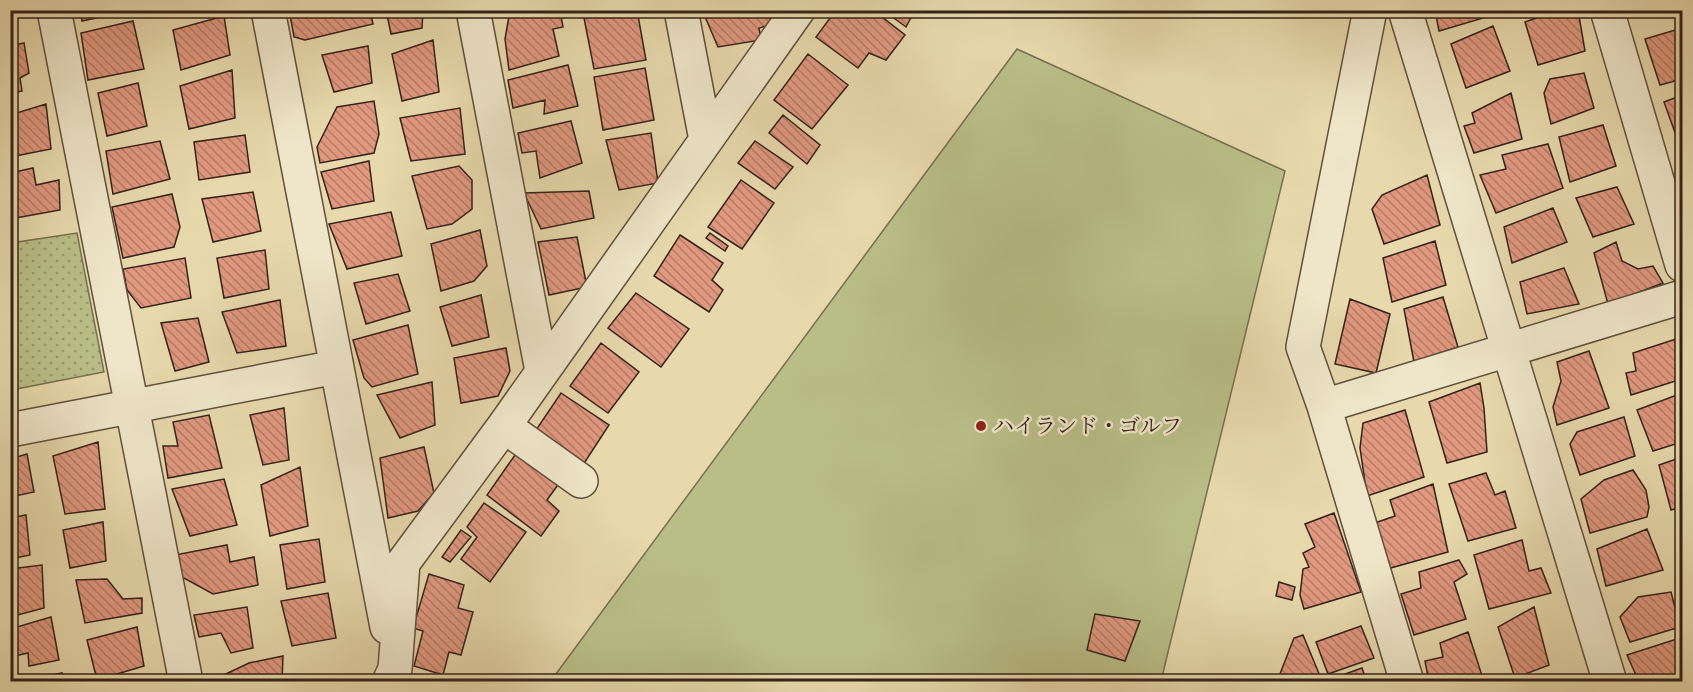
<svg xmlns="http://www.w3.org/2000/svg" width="1693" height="692" font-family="Cardo,'Noto Serif JP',serif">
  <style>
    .park { fill: url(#park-dots); stroke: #767050; stroke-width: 1.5 }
    .pitch { fill: #b9be87; stroke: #767050; stroke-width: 1.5 }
    .building { fill: url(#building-back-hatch); stroke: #332218; stroke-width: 1.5 }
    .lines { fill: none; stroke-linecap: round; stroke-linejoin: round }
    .minor-casing { stroke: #60503d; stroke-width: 36 }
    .minor { stroke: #efe6c9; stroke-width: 33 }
    .poi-dot { fill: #8f2418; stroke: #efe6c9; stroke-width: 2 }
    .labels { text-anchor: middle; stroke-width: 5; stroke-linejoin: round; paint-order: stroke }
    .poi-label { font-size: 21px; fill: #332218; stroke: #efe6c9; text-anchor: start }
  </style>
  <defs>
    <pattern id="park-dots" width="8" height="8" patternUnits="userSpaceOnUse" patternTransform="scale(1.5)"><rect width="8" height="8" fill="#b9be87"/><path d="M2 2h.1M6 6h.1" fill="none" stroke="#979a6d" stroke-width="1.8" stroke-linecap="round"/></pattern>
    <pattern id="building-back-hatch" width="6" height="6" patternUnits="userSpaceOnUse" patternTransform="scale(1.5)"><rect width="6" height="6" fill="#e0987f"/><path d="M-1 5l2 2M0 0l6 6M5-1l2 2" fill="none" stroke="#b67c67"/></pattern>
  </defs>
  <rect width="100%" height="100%" fill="#e7d9ac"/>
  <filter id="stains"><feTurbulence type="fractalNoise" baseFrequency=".00333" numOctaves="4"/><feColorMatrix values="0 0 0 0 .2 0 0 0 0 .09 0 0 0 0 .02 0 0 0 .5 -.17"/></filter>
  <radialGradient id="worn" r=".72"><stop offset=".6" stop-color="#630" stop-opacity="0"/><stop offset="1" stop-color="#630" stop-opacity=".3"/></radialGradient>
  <path class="park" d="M77,233L104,372L11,390V243Z"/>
  <path class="pitch" d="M1017,49L1285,171L1161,681L550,682Z"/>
  <path class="building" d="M80,10H124V12L82,21Z
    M289,10H370L373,24L305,40L294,37Z
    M386,10H423L422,28L391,34Z
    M534,10H560L563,27L553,29L559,56L509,70L505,39L509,16Z
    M624,10H637L646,60L594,69L584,18Z
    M711,10H770L772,25L759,28L761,40L718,47L703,12Z
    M836,10H873L905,35L886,60L869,53L858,68L816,37Z
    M883,10H915L906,27Z
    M1435,10H1506L1507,11L1439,31Z
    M1559,10H1578L1585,51L1538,65L1525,22Z
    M224,16L230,55L181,70L173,30Z
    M133,21L144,69L88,80L81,33Z
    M1493,26L1510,71L1466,88L1451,44Z
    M1682,28V79L1660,85L1645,39Z
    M433,40L439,92L402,101L392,54Z
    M24,43L29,73L20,78L22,91L10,94V46Z
    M368,46L372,83L334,92L322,55Z
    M808,54L848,85L812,129L774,100Z
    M568,65L578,106L544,114L545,100L513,108L508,80Z
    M645,68L654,120L603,130L594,77Z
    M232,70L235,118L189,129L180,86Z
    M1584,73L1594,108L1551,124L1544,93L1550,79Z
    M138,83L147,126L107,136L98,93Z
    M1511,93L1522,139L1474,153L1464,126L1475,123L1472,113Z
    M1682,95V139L1678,141L1664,102Z
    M374,101L379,134L374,153L320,163L317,147L337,107Z
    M46,104L51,149L10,157V115Z
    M460,108L465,154L411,161L400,118Z
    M783,115L820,145L807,164L769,133Z
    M571,121L582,163L540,178L536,151L522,153L518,133Z
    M1603,125L1616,166L1570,182L1559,137Z
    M651,133L658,183L619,190L606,140Z
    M245,135L250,172L199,180L194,142Z
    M160,141L170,179L113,194L106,151Z
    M755,141L793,167L775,189L738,163Z
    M1548,144L1563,188L1496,213L1480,175L1506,169L1502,155Z
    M369,161L374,201L332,209L321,172Z
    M459,166L472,180V209L452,224L427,229L412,176Z
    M33,168L36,185L59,180L60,210L10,219V173Z
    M1427,175L1440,225L1384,244L1372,209L1382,195Z
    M741,180L774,203L742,249L708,227Z
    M1617,187L1634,224L1593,237L1576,198Z
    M589,191L594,218L541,229L524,193Z
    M253,192L261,231L213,242L202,199Z
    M172,194L180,227L174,247L123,258L112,207Z
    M1553,208L1567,242L1512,263L1504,227Z
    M391,212L402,256L347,269L329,224Z
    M480,230L487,266L474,281L441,291L431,244Z
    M710,233L728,246L725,251L706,238Z
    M680,235L723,263L712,280L723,290L709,312L654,276Z
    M577,237L587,287L549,295L538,242Z
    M1435,241L1446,285L1392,302L1383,258Z
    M1616,242L1622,261L1638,269L1653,266L1663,283L1608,304L1594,253Z
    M265,250L269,289L224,298L217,258Z
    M185,258L191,298L141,308L127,290L123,269Z
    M1564,268L1579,304L1527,314L1520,282Z
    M398,274L410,311L366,324L354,283Z
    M636,293L689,329L661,367L608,328Z
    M481,295L489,337L452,346L440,307Z
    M1443,297L1458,347L1414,362L1404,309Z
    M1350,299L1390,314L1376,373L1335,364Z
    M280,300L286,346L237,353L222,312Z
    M198,318L209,362L175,371L161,323Z
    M408,325L418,374L372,387L364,378L353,340Z
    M1682,337V379L1631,395L1626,373L1636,371L1633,353Z
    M601,343L639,372L608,413L570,386Z
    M506,348L510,371L498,396L461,403L454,358Z
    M1589,351L1609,408L1557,425L1553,407L1561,381L1557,362Z
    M432,382L435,425L400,438L377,395Z
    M1480,383L1484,408L1487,452L1447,463L1429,402Z
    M561,393L609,425L583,465L536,430Z
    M1682,393V442L1653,451L1637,410Z
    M284,408L289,460L263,465L250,415Z
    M1405,410L1424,477L1367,496L1360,448L1363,423Z
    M209,415L222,468L168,478L163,446H178L173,422Z
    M1624,417L1635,456L1580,475L1570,444L1577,432Z
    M98,442L105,509L65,514L53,456Z
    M522,445L563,478L547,500L559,511L541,536L487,495Z
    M424,447L434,493L418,511L388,518L380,458Z
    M27,454L34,492L10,497V459Z
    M1682,457V507L1671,510L1659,465Z
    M300,467L308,526L270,536L261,485Z
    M1633,470L1646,490L1649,507L1647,517L1590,533L1581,499L1604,480Z
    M1486,473L1495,495L1505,491L1516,528L1468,541L1449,484Z
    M224,479L237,525L190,536L172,489Z
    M1433,484L1448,552L1387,569L1369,525L1395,516L1390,500Z
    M484,503L526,532L490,582L461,559L477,537L467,527Z
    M1334,513L1361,592L1304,609L1300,595L1303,569L1309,567L1303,553L1315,547L1305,524Z
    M26,515L30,555L10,559V518Z
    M103,522L106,561L70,568L63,530Z
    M1682,525V547L1679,526Z
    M1647,529L1663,570L1606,586L1597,549Z
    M461,530L471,537L450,562L442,557Z
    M319,539L325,582L287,589L280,545Z
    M1522,540L1529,571L1541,568L1551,593L1489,609L1474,555Z
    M227,545L230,562L254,557L258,585L213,594L182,577L175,555Z
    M1459,560L1467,574L1454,582L1466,619L1414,635L1401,594L1421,588L1419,572Z
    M42,565L44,608L10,617V569Z
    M429,574L464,585L458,608L473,612L461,655L449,652L443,675L414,666L423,631L413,628Z
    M107,579L123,599L142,598V613L85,623L76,580Z
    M1279,582L1295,587L1292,600L1276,596Z
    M1671,592L1680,627L1630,642L1620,617L1638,597Z
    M328,593L336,638L292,646L281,601Z
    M247,607L253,648L231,653L221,633L199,637L194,615Z
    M1534,607L1549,665L1515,678L1498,627Z
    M1095,614L1140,621L1125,661L1087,650Z
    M51,617L59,660L29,666L28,653L10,657V629Z
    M1361,626L1374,658L1328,674L1316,642Z
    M137,627L144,666L97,680L87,640Z
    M1468,632L1484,682H1429L1425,661L1443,657L1440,643Z
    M1303,635L1320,676L1306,682H1279L1278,679L1294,638Z
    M1680,638L1682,645V681L1639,682L1627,655Z
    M283,656L282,682H209L249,663Z
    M1362,668L1367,682H1323Z
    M62,673L64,682H23V681Z"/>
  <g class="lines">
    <defs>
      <path id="minor" d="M54,10L186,682
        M268,10L387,627
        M473,10L542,371
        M681,10L706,140
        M1370,10L1303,347L1324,406L1407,682
        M1405,10L1610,682
        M1607,10L1682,265
        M1324,406L1682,297
        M504,426L581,481
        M10,430L336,367
        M389,682L395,669L403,563L504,426L798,10"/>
    </defs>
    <use href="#minor" class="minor-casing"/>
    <use href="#minor" class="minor"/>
  </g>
  <circle class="poi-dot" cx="981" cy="426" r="6"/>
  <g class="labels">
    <g class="poi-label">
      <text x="993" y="433">ハイランド・ゴルフ</text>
    </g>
  </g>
  <rect width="1693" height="692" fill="none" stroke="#e7d9ac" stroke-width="36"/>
  <rect x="12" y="12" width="1669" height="668" fill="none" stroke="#332218" stroke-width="3"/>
  <rect x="18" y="18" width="1657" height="656" fill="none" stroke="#332218" stroke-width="1.5"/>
  <rect width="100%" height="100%" filter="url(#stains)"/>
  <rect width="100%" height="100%" fill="url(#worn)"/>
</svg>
